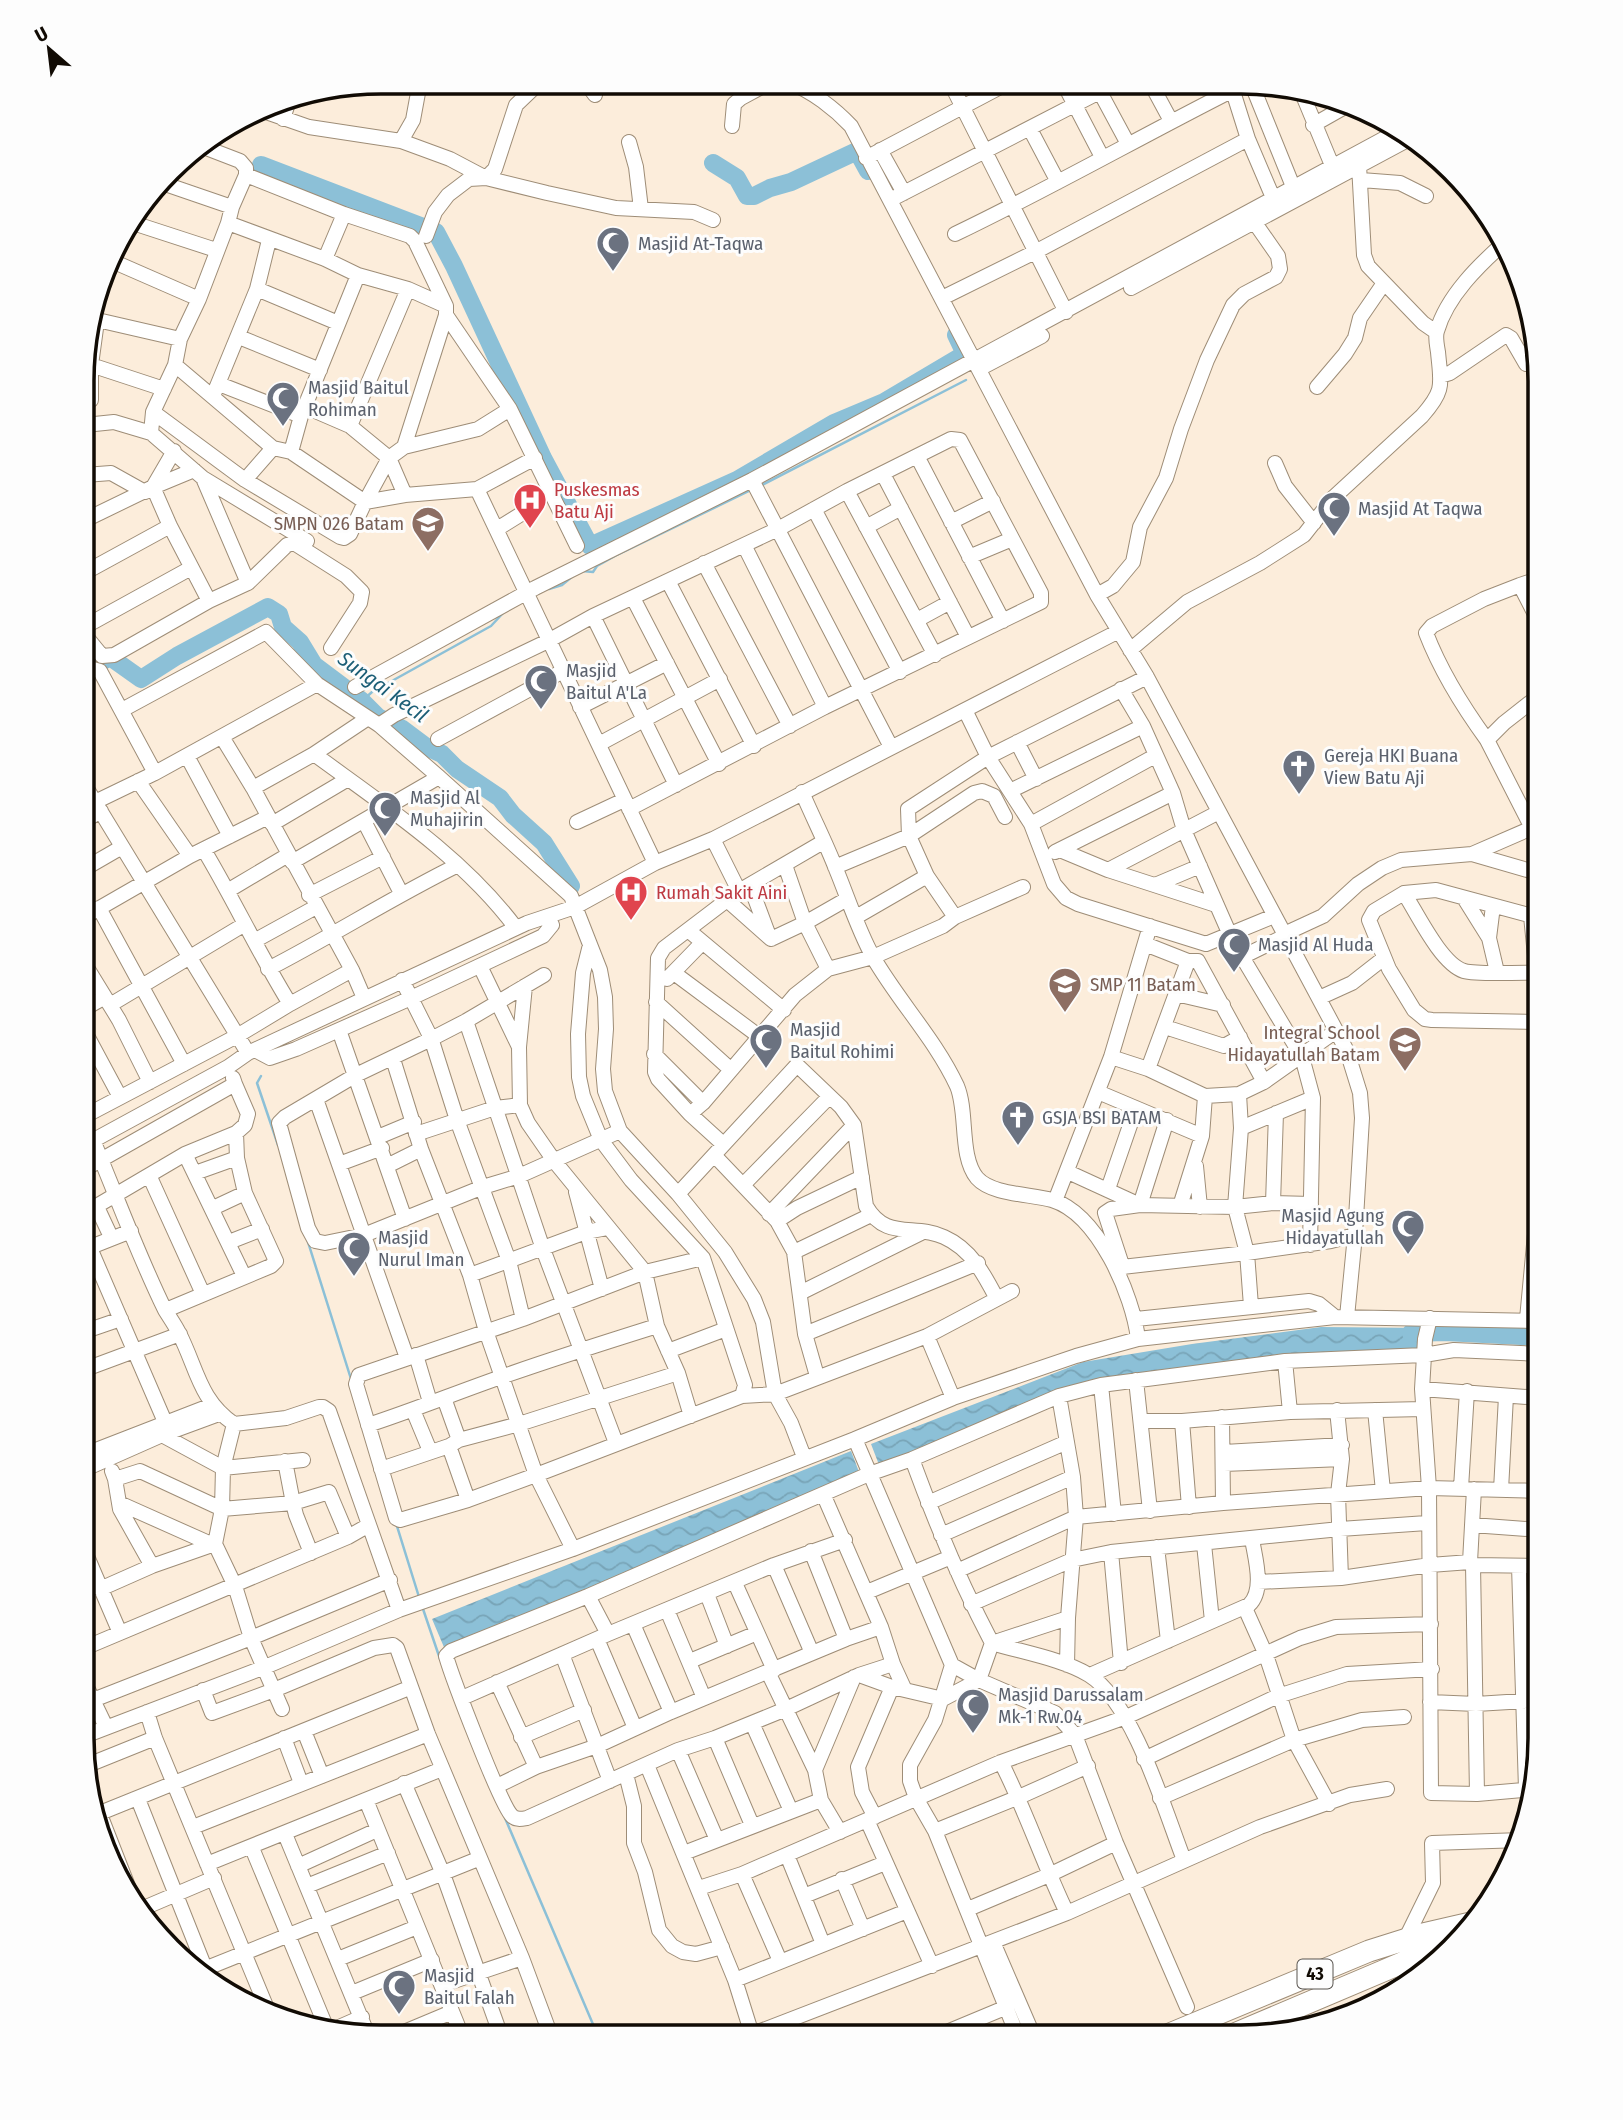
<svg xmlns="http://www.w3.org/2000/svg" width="1623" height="2120" font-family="'Fira Sans Condensed',sans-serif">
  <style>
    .water { fill: url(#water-waves) }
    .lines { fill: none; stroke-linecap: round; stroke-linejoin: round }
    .stream { stroke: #8cc0d7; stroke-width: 2.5 }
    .river { stroke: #8cc0d7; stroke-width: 18 }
    .minor-casing { stroke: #9e8d77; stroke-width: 16 }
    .highway-casing { stroke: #9e8d77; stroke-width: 23 }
    .minor { stroke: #fff; stroke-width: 14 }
    .highway { stroke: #fff; stroke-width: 21 }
    .labels { text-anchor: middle; stroke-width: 6; stroke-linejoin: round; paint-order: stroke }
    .shield { fill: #fdfdfd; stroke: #58544f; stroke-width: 2 }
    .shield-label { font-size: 18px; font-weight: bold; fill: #110b04 }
    .worship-label { font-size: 19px; fill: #5b616d; stroke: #fdfdfd; text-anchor: start }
    .health-label { font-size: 19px; fill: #be3a42; stroke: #fdfdfd; text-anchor: start }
    .education-label { font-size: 19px; fill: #785e54; stroke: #fdfdfd; text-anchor: end }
    .water-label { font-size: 21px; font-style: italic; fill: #1c5e76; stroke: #fdfdfd }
    .rim { fill: none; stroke: #110b04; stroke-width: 3.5 }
  </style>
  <defs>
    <pattern id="water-waves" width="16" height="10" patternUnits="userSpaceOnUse" patternTransform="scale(1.75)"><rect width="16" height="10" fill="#8cc0d7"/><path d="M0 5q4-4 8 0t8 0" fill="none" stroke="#78a4b7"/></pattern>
  </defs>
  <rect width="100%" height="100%" fill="#fceddb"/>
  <path class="water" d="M1321,1327L1430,1328L1428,1349L1084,1385L881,1470L871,1444L1083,1362L1192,1344Z
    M851,1451L861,1477L446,1652L432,1619Z"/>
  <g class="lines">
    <path class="stream" d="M760,486L966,380
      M582,571L593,572L597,566L615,556L751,490
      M549,589L562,585L573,576
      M362,701L372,692L491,626L504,612
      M261,1076L257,1083L278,1145
      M308,1242L351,1379
      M396,1523L419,1597
      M422,1606L440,1659
      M505,1818L598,2036"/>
    <path class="river" d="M713,163L737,178L747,196H754L770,188L791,182L857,151L868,171
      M261,165L436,232L454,266L543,458L590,546L737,480L834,423L884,402L965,354L956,335
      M97,664L110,657L141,679L177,656L268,607L279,614L283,627L300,642L314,665L362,701L378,717L401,728L425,746L442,754L457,769L500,798L513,815L544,843L571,886
      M1411,1333L1445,1332L1540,1337"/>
    <defs>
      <path id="minor" d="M586,83L595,95
        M790,83C812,91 835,109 851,126L1097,595L1147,677L1347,1051L1360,1093L1362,1118L1355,1235L1347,1317
        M951,84L1066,312
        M1064,84L1102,157
        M1151,84L1171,121
        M1231,85L1248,139L1274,200
        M1252,85L1294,189
        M1100,92L1128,144
        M1302,93L1336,175
        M263,111L309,127L401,141L450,159L486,178L547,193L616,208L694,212L713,220
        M283,119L290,97
        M1313,125L1343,108
        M732,126L734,104L741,98L769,83
        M1030,129L1058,182
        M401,141L413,120L420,82
        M629,142L636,167L641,209
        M880,150L904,193
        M866,158L1006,84
        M1359,165L1364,255L1368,266L1423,323L1436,332
        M246,175L344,214L410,236L415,241L446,306V315L510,409L577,546
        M1361,180L1400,183L1426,196
        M162,183L232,207
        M890,200L1115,84
        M130,222L216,250
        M228,223L325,259L358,275L408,289L446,306
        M955,234C1049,189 1140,137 1233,90
        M426,236L435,212L448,195L469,179L486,178L495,169L516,105L539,83
        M113,259L127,226
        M325,259L344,214
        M112,261L199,299
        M358,275L301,416L291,452L365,502L389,458
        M1131,288L1413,137
        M257,289L338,323
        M942,298L1037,251L1248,139
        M93,319L180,339
        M239,337L320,370
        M91,365L164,389
        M175,365L273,448L291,452
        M979,369L1042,336
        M1440,376L1450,373L1506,335L1511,338L1526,364
        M219,384L301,416
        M1317,387L1345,354L1355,338L1360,318L1384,283
        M213,396L257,289L269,240
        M91,400V365L97,321
        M306,407L350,426L389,458L404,447L446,315
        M153,412L245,480L340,537L344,538L350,534L365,502L405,495L477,489L535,458
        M85,425L114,422L151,433L203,478L248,583
        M350,426L408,289
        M151,433L153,412L175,365L180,339L199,299L228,223L232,207L246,175V168L240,161L201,146
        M404,447L478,429L510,409
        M917,456L1003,621
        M389,458L405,495
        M1275,463L1285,486L1314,523
        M194,470L153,487L170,526L209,601
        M883,474L968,637
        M85,475L111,473L145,492
        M203,478L307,541
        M245,480L273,448
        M752,480L891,747
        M477,489L655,863
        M847,491L935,655
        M814,509L900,672
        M85,520L153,487L174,451
        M951,522L993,501
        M866,527L901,508
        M497,529L526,511
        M744,545L825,707
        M969,557L1012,539
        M704,563L790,726
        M84,573L170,526
        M668,581L754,746
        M1520,585L1541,578
        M1097,595L1113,586L1133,562L1140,527L1166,478L1181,429L1207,360L1233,305L1244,294L1276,277L1280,269L1278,256L1255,223
        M633,598L719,764
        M593,616L676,785
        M917,620L950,602
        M84,627L191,568
        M84,634L102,656L114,655L209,601L248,583L287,545L294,543L346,576L362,592L360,603L331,648
        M1130,650L1187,602L1260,563L1304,535L1333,498L1422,416C1445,390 1441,385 1438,352C1437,346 1435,337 1437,331C1447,296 1479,265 1505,242
        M84,674L93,669L100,671L155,773
        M355,687L535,588L752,480L1400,130
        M1121,689L1143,726L1173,793L1184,830L1230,935
        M580,707L667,663
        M122,710L266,632L317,684L379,725L439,777L571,896L600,970L605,997L606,1029L603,1069L605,1091L620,1131L678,1194L725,1252L754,1299L763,1322L775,1394L791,1423L804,1457
        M965,710L988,757L1031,824L1054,884L1066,898L1078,904L1206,944L1274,916
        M379,725L394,715L548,641L593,616L778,529L847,491L951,439L960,440L1041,593V602L825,707L629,809
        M222,737L253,788L352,970L364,998
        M438,739L563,671
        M1487,740C1463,707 1441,672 1426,633L1432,626L1484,599L1520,585L1541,626
        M1017,742L1036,779
        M599,744L720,679
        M314,754C385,806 463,857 516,928
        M187,756L230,836
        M138,781L190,856
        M84,784L248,1053
        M253,788L314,754L368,718
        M1012,790L1143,726
        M802,792C813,818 826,843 836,869C848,898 858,930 873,957C899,1002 935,1039 957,1086C968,1112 959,1156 977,1178C992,1195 1031,1194 1052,1200C1098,1214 1133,1295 1138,1339
        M95,802L155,773L317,684
        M84,821L101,811
        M364,821L401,893
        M577,822L624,800
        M272,824L348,779
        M1031,824L1155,756
        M1532,828L1487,740L1504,723L1541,694
        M713,839L739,891
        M204,850C234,900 259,954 290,1004
        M1060,850L1108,870L1216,905
        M1055,852L1173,793
        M1472,854L1541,874
        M292,862L439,777
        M785,865L805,923L828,969
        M835,867L909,836L974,793L982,791L994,796L1005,817
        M84,869L122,847
        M1108,870L1219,812
        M750,885L769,936
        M1155,885L1200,866
        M229,890L288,855
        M1404,893C1417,913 1441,964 1464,971C1478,975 1519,972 1536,973
        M309,895L383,857
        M1464,898L1489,938
        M727,900L771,939
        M1493,906L1489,938L1497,972
        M99,908L184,1064
        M1531,916L1540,1005
        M84,917L190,856L268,817
        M856,917L927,876
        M955,917L1023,887
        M688,930L784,1010
        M1284,934L1323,916L1358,884L1382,868L1401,860L1472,854L1541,824
        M1285,936L1246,955L1244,960L1302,1057L1313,1098L1310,1245
        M771,939L805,923L847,899
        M254,941L316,907
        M1145,944L1188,961H1198L1264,1082
        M590,945L583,973L578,1034L579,1077L583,1096L601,1140L631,1180L703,1258L745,1385L742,1396
        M84,963L119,1020L150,1082
        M480,966L519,1047
        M268,969C332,936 393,897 458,865
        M674,973L760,1037
        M667,979L702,943
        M402,980L430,1036L429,1040L356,1075L285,1117L279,1123L308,1228L315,1241L325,1243L364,1235L483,1187L519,1176L620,1131
        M525,986L519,1047L520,1105L528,1123L555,1162L645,1272L657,1326L678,1373L691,1416
        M1176,994L1223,1005
        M1319,998L1352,983L1384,958
        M656,1002L730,1069
        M110,1005L245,924
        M84,1009L105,997
        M466,1021L543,1249L616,1443
        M1540,1022L1432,1020L1425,1019L1414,1010L1389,969L1369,920L1374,911L1404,893L1436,890L1540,918
        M1165,1027L1224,1046L1240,1037
        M84,1030L120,1097
        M339,1030L405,1219
        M255,1050L270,1058L296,1049L411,998L543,936L552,925L548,916
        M654,1054L703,1103
        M1111,1057L1148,1069L1205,1096L1239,1094L1264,1082L1336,1031
        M393,1059L421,1149L470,1275L486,1331L536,1475L573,1549
        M1148,1069L1188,961
        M1098,1092L1202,1136
        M1239,1094L1241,1128L1235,1207L1247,1253L1251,1306
        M316,1099L407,1358
        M690,1114L703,1103L795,995L828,969L873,957L943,926L955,917L927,876L909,836L908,809L988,757L1147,677
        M83,1117L237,1036L290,1004L352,970
        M1241,1128L1313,1098
        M416,1134L495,1108L520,1105
        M378,1137L414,1122
        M93,1140C117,1197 138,1255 165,1310C170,1318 175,1325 179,1333C197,1368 199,1400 234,1424L286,1418L319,1407H323L329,1411L399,1610
        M723,1144L690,1114L658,1079L655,1072L658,958L664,948L739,891L823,842
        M83,1146L228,1067L248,1053L527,923L575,907L655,863L713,839L1119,631
        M185,1154L244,1276
        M714,1155L777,1221L794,1252L805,1334L817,1376
        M339,1164L382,1148
        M387,1166L421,1149
        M1196,1166L1200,1207
        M83,1170L235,1084L233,1078
        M1068,1172L1140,1205L1235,1207L1273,1203L1311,1204
        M195,1173L237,1158
        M149,1175L203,1294
        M743,1185L829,1097
        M1108,1189L1136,1108
        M576,1192L602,1289
        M678,1194L797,1065L841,1107L854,1125L866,1206C886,1241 914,1223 944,1237C971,1249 984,1274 997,1299
        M1055,1201L1111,1057L1150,926
        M1273,1203L1276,1113
        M1180,1206L1202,1136L1205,1096
        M97,1207L111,1237
        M213,1208L245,1193
        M83,1214L185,1154L236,1133
        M769,1214L854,1125
        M777,1221L797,1208L862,1177
        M229,1242L262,1229
        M90,1248L165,1422
        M83,1250L131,1231
        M794,1252L871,1215
        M703,1258L645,1272L523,1319L359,1375L356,1384L396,1518L400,1520L468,1500L536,1475L742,1396L775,1394L927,1336L1012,1291
        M1122,1267L1247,1253L1331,1241L1355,1235
        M1123,1268L1105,1213L1111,1209L1140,1205L1167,1120
        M470,1275L586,1232L607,1228
        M800,1293L921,1233
        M166,1310L271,1266L276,1261L245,1193L237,1158L236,1133L245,1125L248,1114L235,1084
        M1430,1318L1425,1339L1422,1389L1429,1488L1431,1793L1477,1794L1534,1789
        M523,1319L509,1261L457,1120L432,1041L435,1037L466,1021L544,975
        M1136,1319L1309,1301L1319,1304L1335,1317
        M1527,1319L1540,1181
        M83,1332L121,1319
        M805,1334L978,1263
        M927,1336L953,1398
        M668,1351L726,1329
        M416,1355L430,1402
        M1285,1361L1290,1412
        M83,1370L180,1334
        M1136,1380L1150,1511
        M1101,1385L1114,1514
        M1422,1389L1540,1398
        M1059,1396L1073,1477L1076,1517L1068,1618L1067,1665
        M444,1398L459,1440
        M413,1410L430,1451
        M1337,1410L1342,1459L1338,1494L1341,1578
        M1375,1410L1383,1491
        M1222,1417L1223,1503
        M1142,1421H1182L1290,1412L1423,1409
        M1182,1421L1189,1507
        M234,1424L223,1468L222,1509L215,1544L235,1586L251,1638L282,1709
        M368,1425C414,1410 458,1392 504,1376C555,1358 606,1342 657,1326
        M162,1435L223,1468L303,1460
        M855,1439L952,1665L979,1680L1055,1713L1075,1735L1116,1843L1187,2007
        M449,1446L468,1500
        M1224,1452L1342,1445
        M83,1455L212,1405
        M912,1459C935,1522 961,1584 992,1643C1021,1652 1063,1659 1089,1675C1133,1702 1165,1811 1184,1860
        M285,1461L293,1503L329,1492L348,1537
        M1224,1464L1342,1459
        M381,1469L449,1446L459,1440L519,1424L678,1373
        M83,1470L162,1435L219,1414
        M112,1471L115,1479L120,1509L152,1566
        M115,1479L140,1471L222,1509L293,1503L296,1515L311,1553
        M1461,1488L1467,1391
        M1501,1490L1506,1396
        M824,1496L881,1627L893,1664L904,1688
        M119,1503L211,1544
        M928,1503L1067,1442
        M1472,1525L1540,1530
        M941,1535L1073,1477
        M1204,1544L1212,1621
        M83,1547L120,1633
        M1157,1547L1168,1641
        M811,1551L846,1639
        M1111,1552L1121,1663
        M1470,1562L1474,1489
        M774,1565L812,1653
        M1473,1565L1477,1794
        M1519,1566L1526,1789
        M957,1571L1076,1517L1223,1503L1429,1488L1540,1491
        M1258,1582L1341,1578L1430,1565L1470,1562L1473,1565L1540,1566
        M735,1583L774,1670
        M100,1589L152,1566L215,1544
        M867,1592L951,1557
        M707,1594L727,1646
        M588,1596L608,1634
        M971,1604L1072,1560L1111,1552L1340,1529L1427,1523
        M1245,1608L1266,1655L1294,1740L1329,1804
        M1521,1608L1540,1610
        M667,1610L704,1698
        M633,1624L671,1712
        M597,1639L635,1728
        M992,1643L1068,1618
        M82,1649L348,1537L369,1525
        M562,1654L610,1781
        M690,1661L757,1633
        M893,1664L859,1675L786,1709L715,1738L678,1750L527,1818C521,1819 516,1820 512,1816C501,1806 452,1677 446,1656L451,1651L588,1596L869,1474L912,1459L1059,1396L1101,1385L1285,1361L1424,1355L1454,1350L1540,1354
        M952,1665L935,1720L910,1765V1781L916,1798L935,1831L1018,2037
        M768,1672L815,1770L821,1800L840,1832
        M859,1675L892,1687L943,1699L979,1680L992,1643
        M1090,1675L1249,1605C1265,1590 1255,1558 1252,1539
        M82,1677L106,1727
        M497,1682L536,1767
        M203,1690L212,1713L274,1690L374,1648L393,1645L397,1648L428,1734L522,1958L551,2036
        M462,1698L608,1634L774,1565L845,1540
        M93,1700L251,1638L390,1580
        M1430,1702L1476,1704L1540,1700
        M147,1712L155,1738L266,2006
        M752,1723L791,1811
        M304,1731L322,1776
        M82,1737L265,1667L399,1610L573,1549L855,1439L953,1398L1076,1356L1138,1339L1335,1317L1540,1321
        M521,1737L584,1710
        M284,1738L301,1783
        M715,1738L752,1825
        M678,1750L717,1840
        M1144,1759L1278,1696L1347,1674L1432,1669
        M1001,1762C1026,1811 1043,1863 1067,1913
        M88,1765L155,1738
        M647,1765L735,1980L750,2028L758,2032L1067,1913L1260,1827L1350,1795L1387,1789
        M815,1770L854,1677
        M626,1774L634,1806V1843L645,1872L659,1930L672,1946L683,1952L696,1954L722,1947
        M404,1783L443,1874L501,2036
        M497,1786L536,1767L597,1746L671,1712L846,1639L881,1627
        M1160,1798L1294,1740L1362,1720L1404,1717
        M138,1799L211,1983
        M366,1800L462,2036
        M100,1813L409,1688
        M101,1817L135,1904
        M875,1817L862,1792L858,1767L892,1687
        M867,1820L932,1966
        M193,1827L428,1734
        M935,1831L1019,1797L1088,1766
        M285,1834L368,2035
        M252,1848L327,2029
        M684,1853L821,1800
        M787,1855L823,1944
        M207,1864L442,1769
        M298,1866L377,1830
        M742,1874L780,1961
        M842,1879L863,1929
        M307,1886L388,1853
        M699,1888L742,1874L1001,1762L1126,1717L1300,1638L1336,1627L1431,1624
        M804,1896L885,1863
        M968,1909L1049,1875L1116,1843
        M139,1910L214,1878
        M1405,1940L1433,1883L1432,1843L1522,1840
        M993,1942L1034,2037
        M338,1959L417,1927
        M197,1972L478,1859
        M735,1980L907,1911
        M442,1985L522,1958
        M352,1993L432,1960
        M330,2031L362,2017
        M397,2035L452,2012
        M935,2037L1007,2007"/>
      <path id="highway" d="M1160,2038L1369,1951L1423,1934L1475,1922
        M1225,2038L1416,1957L1453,1947"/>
    </defs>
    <use href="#minor" class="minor-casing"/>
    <use href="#highway" class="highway-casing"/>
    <use href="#minor" class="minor"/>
    <use href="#highway" class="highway"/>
  </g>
  <defs>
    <symbol id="mosque-pin" viewBox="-11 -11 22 30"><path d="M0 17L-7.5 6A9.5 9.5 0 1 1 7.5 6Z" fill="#6b7280" stroke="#fdfdfd"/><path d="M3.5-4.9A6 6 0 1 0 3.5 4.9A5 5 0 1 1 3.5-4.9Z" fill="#fff"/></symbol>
    <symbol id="hospital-pin" viewBox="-11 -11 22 30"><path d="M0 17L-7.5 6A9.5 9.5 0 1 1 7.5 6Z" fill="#e0444e" stroke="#fdfdfd"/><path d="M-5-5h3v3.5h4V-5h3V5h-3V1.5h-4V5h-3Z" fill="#fff"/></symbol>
    <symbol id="school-pin" viewBox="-11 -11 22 30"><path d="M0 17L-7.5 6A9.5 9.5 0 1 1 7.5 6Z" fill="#8d6e63" stroke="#fdfdfd"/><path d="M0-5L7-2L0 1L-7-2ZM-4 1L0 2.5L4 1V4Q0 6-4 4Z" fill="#fff"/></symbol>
    <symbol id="church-pin" viewBox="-11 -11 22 30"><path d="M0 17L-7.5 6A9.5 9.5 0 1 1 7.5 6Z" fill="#6b7280" stroke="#fdfdfd"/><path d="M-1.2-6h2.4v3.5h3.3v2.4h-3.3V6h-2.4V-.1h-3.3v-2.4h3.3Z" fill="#fff"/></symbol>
  </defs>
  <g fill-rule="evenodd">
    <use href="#mosque-pin" x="594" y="224" width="38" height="52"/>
    <use href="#mosque-pin" x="264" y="379" width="38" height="52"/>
    <use href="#hospital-pin" x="511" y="481" width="38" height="52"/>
    <use href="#mosque-pin" x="1315" y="489" width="38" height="52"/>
    <use href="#school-pin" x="409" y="504" width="38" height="52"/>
    <use href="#mosque-pin" x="522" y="662" width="38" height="52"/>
    <use href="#church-pin" x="1280" y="747" width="38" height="52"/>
    <use href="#mosque-pin" x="366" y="789" width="38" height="52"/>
    <use href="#hospital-pin" x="612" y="873" width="38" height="52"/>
    <use href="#mosque-pin" x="1215" y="925" width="38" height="52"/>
    <use href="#school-pin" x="1046" y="965" width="38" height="52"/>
    <use href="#mosque-pin" x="747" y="1021" width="38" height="52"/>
    <use href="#school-pin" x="1386" y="1024" width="38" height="52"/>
    <use href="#church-pin" x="999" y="1098" width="38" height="52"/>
    <use href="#mosque-pin" x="1389" y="1207" width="38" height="52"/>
    <use href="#mosque-pin" x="335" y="1229" width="38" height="52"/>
    <use href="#mosque-pin" x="954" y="1686" width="38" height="52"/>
    <use href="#mosque-pin" x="380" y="1967" width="38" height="52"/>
  </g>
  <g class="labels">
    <rect class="shield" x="1297.5" y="1959.5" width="35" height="29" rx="5"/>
    <g class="shield-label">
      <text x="1315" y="1980">43</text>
    </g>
    <g class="worship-label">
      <text x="638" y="250">Masjid At-Taqwa</text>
      <text x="308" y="394">Masjid Baitul<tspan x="308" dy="22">Rohiman</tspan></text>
      <text x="1358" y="515">Masjid At Taqwa</text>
      <text x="566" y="677">Masjid<tspan x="566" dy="22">Baitul A'La</tspan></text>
      <text x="1324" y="762">Gereja HKI Buana<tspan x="1324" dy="22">View Batu Aji</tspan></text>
      <text x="410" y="804">Masjid Al<tspan x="410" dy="22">Muhajirin</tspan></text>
      <text x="1258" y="951">Masjid Al Huda</text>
      <text x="790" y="1036">Masjid<tspan x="790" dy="22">Baitul Rohimi</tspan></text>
      <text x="1042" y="1124">GSJA BSI BATAM</text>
      <text x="1384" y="1222" text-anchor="end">Masjid Agung<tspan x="1384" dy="22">Hidayatullah</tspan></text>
      <text x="378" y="1244">Masjid<tspan x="378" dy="22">Nurul Iman</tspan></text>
      <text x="998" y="1701">Masjid Darussalam<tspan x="998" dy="22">Mk-1 Rw.04</tspan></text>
      <text x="424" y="1982">Masjid<tspan x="424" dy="22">Baitul Falah</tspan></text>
    </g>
    <g class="health-label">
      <text x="554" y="496">Puskesmas<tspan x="554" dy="22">Batu Aji</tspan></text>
      <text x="656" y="899">Rumah Sakit Aini</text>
    </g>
    <g class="education-label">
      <text x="404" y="530">SMPN 026 Batam</text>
      <text x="1090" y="991" text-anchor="start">SMP 11 Batam</text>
      <text x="1380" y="1039">Integral School<tspan x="1380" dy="22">Hidayatullah Batam</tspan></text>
    </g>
    <g class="water-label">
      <text transform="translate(383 687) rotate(36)" y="7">Sungai Kecil</text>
    </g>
  </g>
  <path d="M0 0H1623V2120H0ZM381 94H1241A287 287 0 0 1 1528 381V1738A287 287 0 0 1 1241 2025H381A287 287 0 0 1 94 1738V381A287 287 0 0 1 381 94Z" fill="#fdfdfd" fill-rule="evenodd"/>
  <path class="rim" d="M381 94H1241A287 287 0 0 1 1528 381V1738A287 287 0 0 1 1241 2025H381A287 287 0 0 1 94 1738V381A287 287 0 0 1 381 94Z"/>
  <g transform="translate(49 49) rotate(332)" stroke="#fdfdfd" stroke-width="5" paint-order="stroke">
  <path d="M0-5L12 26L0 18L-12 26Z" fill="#110b04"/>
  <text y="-10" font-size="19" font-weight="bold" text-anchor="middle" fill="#110b04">U</text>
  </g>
</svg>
